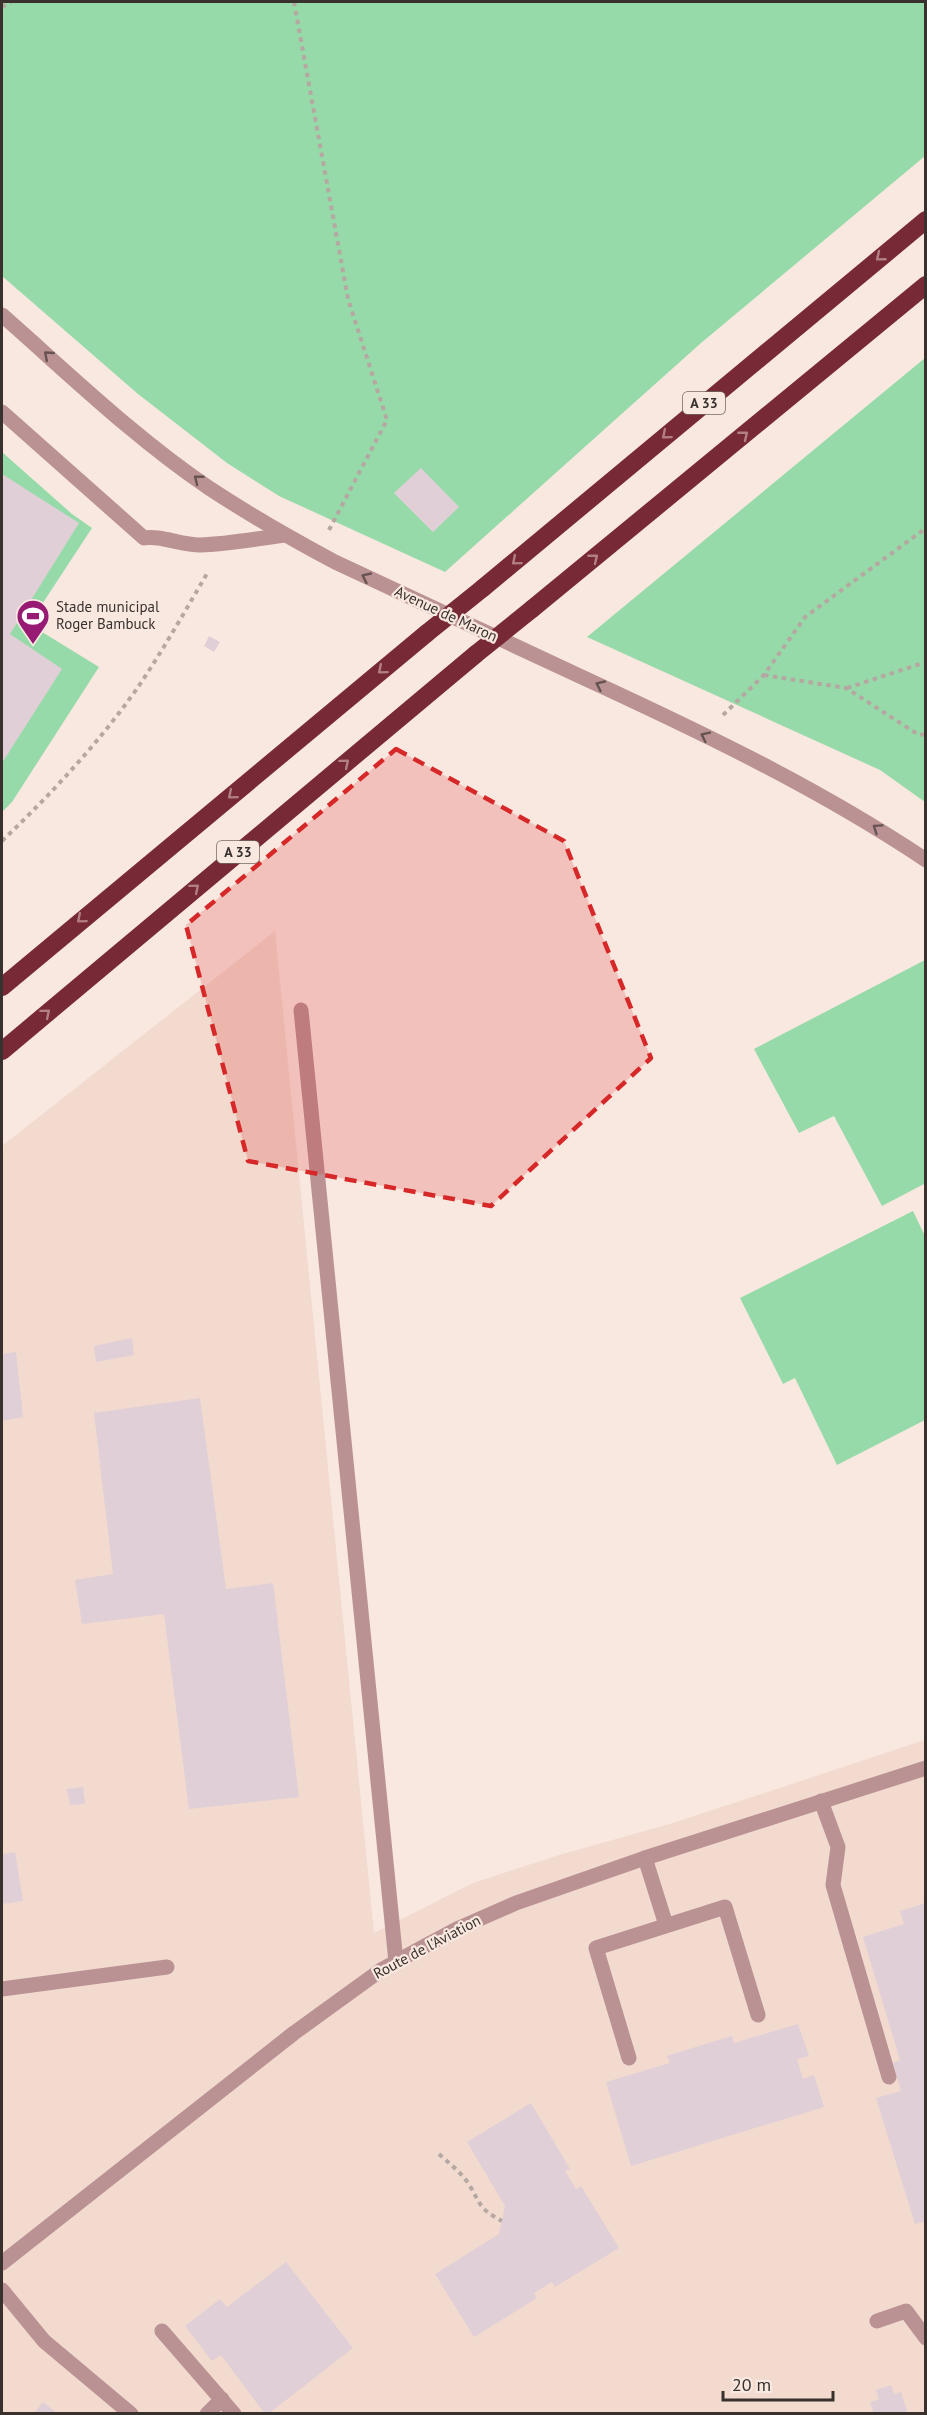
<svg xmlns="http://www.w3.org/2000/svg" width="927" height="2415" font-family="'PT Sans',sans-serif">
  <style>
    .built { fill: #f2dacf }
    .green { fill: #97daa9 }
    .building { fill: #e0cfd7 }
    .lines { fill: none; stroke-linecap: round; stroke-linejoin: round }
    .path { stroke: #b5a7a1; stroke-width: 4; stroke-dasharray: 4.5 4.5; stroke-linecap: butt }
    .service { stroke: #ba9294; stroke-width: 15 }
    .minor { stroke: #ba9294; stroke-width: 15 }
    .tertiary { stroke: #ba9294; stroke-width: 15 }
    .motorway { stroke: #772935; stroke-width: 18 }
    .motorway-bridge { stroke: #772935; stroke-width: 18 }
    .oneway { stroke: #b27f82 }
    .oneway2 { stroke: #665352 }
    .marked { fill: #d62828; fill-opacity: 0.2; stroke: #d62828; stroke-width: 4.5; stroke-dasharray: 12 8; stroke-linejoin: round }
    .labels { text-anchor: middle; stroke-width: 4.5; stroke-linejoin: round; paint-order: stroke }
    .shield { fill: #f9e8e0; stroke: #726863; stroke-width: 1.5 }
    .shield-label { font-size: 14px; font-weight: bold; fill: #38312e }
    .poi-label { font-size: 15px; fill: #38312e; stroke: #f9e8e0; text-anchor: start }
    .street-label { font-size: 15px; fill: #38312e; stroke: #f9e8e0 }
  </style>
  <rect width="100%" height="100%" fill="#f9e8e0"/>
  <path class="built" d="M275,931L374,1933L473,1883L559,1855L673,1823L925,1740V2413H2V1146Z"/>
  <path class="green" d="M2,2H925V156L701,343L445,572L279,496L227,463L138,394L2,276Z
    M925,358V802L880,770L587,637Z
    M2,452L72,514L92,528L29,624L99,667L12,802L2,812Z
    M925,960V1187L924,1184L882,1206L834,1116L799,1133L754,1049Z
    M913,1211L925,1236V1420L837,1465L795,1378L783,1384L740,1298Z"/>
  <path class="building" d="M421,468L459,507L433,532L394,493Z
    M2,474L79,523L10,634L62,669L2,763Z
    M209,636L220,642L214,652L204,646Z
    M132,1338L134,1355L96,1362L94,1346Z
    M16,1352L23,1417L2,1421V1354Z
    M200,1398L226,1589L273,1583L299,1797L189,1809L164,1614L82,1624L75,1580L113,1574L94,1413Z
    M83,1787L85,1804L70,1805L67,1789Z
    M15,1852L23,1901L2,1904V1854Z
    M926,1903V2221L915,2224L876,2098L901,2091L893,2063L900,2060L863,1937L904,1924L900,1911Z
    M798,2024L809,2056L797,2059L803,2079L814,2075L824,2107L631,2166L606,2082L670,2063L667,2056L689,2049L732,2036L734,2043Z
    M531,2103L570,2169L565,2171L576,2189L581,2186L619,2248L555,2287L552,2282L534,2293L537,2298L474,2337L435,2274L499,2234L502,2221L505,2206L467,2142Z
    M286,2262L353,2348L268,2414H265L221,2355L212,2361L185,2326L220,2299L227,2307Z
    M891,2385L894,2394L901,2392L908,2414H874L870,2402L879,2399L876,2390Z
    M43,2402L58,2414H37L35,2412Z"/>
  <g class="lines">
    <path class="path" d="M294,2L348,299L387,420L329,530
      M2,7L11,2
      M764,675L846,688L919,735L926,734
      M847,688L926,662
      M723,715L764,675L805,617L926,528
      M2,841C50,795 97,745 136,690C162,652 185,611 208,572
      M439,2154C450,2164 462,2173 470,2186C482,2207 480,2209 502,2221"/>
    <path class="service" d="M2,412L144,538C160,535 181,545 200,545C228,544 256,539 284,535
      M301,1010L396,1962
      M821,1801L838,1847L833,1885L889,2077
      M645,1858L666,1925
      M2,1989L167,1967
      M629,2058L596,1948L725,1907L758,2015
      M877,2321L906,2311L926,2338
      M162,2331L234,2414
      M207,2414L222,2399"/>
    <path class="minor" d="M2,2290L44,2341L131,2414"/>
    <path class="tertiary" d="M2,315C69,374 135,438 209,488C250,515 292,539 335,562C419,601 502,640 586,679C703,733 818,788 926,860
      M2,2263L294,2033L381,1970L423,1947L459,1928L516,1903L645,1858L926,1768"/>
    <path class="motorway" d="M483,588L926,220
      M532,609L926,285
      M2,987L427,633
      M2,1051L476,654"/>
    <path class="motorway-bridge" d="M427,633L483,588
      M476,654L532,609"/>
  </g>
  <defs><path id="oneway-chevron" d="M-2-3.5L2.5 0L-2 3.5" fill="none" stroke-width="1.6" stroke-linecap="round" stroke-linejoin="round" transform="scale(1.5)"/></defs>
  <g class="oneway">
    <use href="#oneway-chevron" transform="translate(880 257) rotate(141)"/>
    <use href="#oneway-chevron" transform="translate(666 435) rotate(140)"/>
    <use href="#oneway-chevron" transform="translate(744 435) rotate(-39)"/>
    <use href="#oneway-chevron" transform="translate(594 558) rotate(-39)"/>
    <use href="#oneway-chevron" transform="translate(516 561) rotate(140)"/>
    <use href="#oneway-chevron" transform="translate(382 670) rotate(140)"/>
    <use href="#oneway-chevron" transform="translate(345 763) rotate(-40)"/>
    <use href="#oneway-chevron" transform="translate(232 795) rotate(140)"/>
    <use href="#oneway-chevron" transform="translate(195 888) rotate(-40)"/>
    <use href="#oneway-chevron" transform="translate(81 919) rotate(140)"/>
    <use href="#oneway-chevron" transform="translate(46 1013) rotate(-40)"/>
  </g>
  <g class="oneway2">
    <use href="#oneway-chevron" transform="translate(48 355) rotate(-139)"/>
    <use href="#oneway-chevron" transform="translate(198 479) rotate(-142)"/>
    <use href="#oneway-chevron" transform="translate(366 577) rotate(-155)"/>
    <use href="#oneway-chevron" transform="translate(600 685) rotate(-155)"/>
    <use href="#oneway-chevron" transform="translate(705 736) rotate(-154)"/>
    <use href="#oneway-chevron" transform="translate(877 828) rotate(-146)"/>
  </g>
  <path class="marked" d="M396,749L564,841L651,1058L491,1206L248,1161L186,925Z"/>
  <defs>
    <symbol id="stadium-pin" viewBox="-11 -11 22 30"><path d="M0 17L-7.5 6A9.5 9.5 0 1 1 7.5 6Z" fill="#971b73" stroke="#f9e8e0"/><path d="M0-5a6.5 5 0 1 0 0 10a6.5 5 0 1 0 0-10ZM-3.5-1.8h7v3.6h-7Z" fill="#fff"/></symbol>
  </defs>
  <g fill-rule="evenodd">
    <use href="#stadium-pin" x="14" y="597" width="38" height="52"/>
  </g>
  <g class="labels">
    <g class="shield">
      <rect x="683" y="392" width="42" height="22" rx="4.5"/>
      <rect x="217" y="841" width="42" height="22" rx="4.5"/>
    </g>
    <g class="shield-label">
      <text x="704" y="408">A 33</text>
      <text x="238" y="857">A 33</text>
    </g>
    <g class="poi-label">
      <text x="56" y="612">Stade municipal<tspan x="56" dy="17">Roger Bambuck</tspan></text>
    </g>
    <g class="street-label">
      <text transform="translate(446 614) rotate(25)" y="5">Avenue de Maron</text>
      <text transform="translate(427 1947) rotate(-28)" y="5">Route de l'Aviation</text>
    </g>
  </g>
  <rect width="927" height="2415" fill="none" stroke="#38312e" stroke-width="6"/>
  <path d="M723 2391v9h110v-9" fill="none" stroke="#38312e" stroke-width="3"/>
  <text x="732" y="2391" font-size="18" fill="#38312e" stroke="#f9e8e0" stroke-width="4.5" paint-order="stroke">20 m</text>
</svg>
